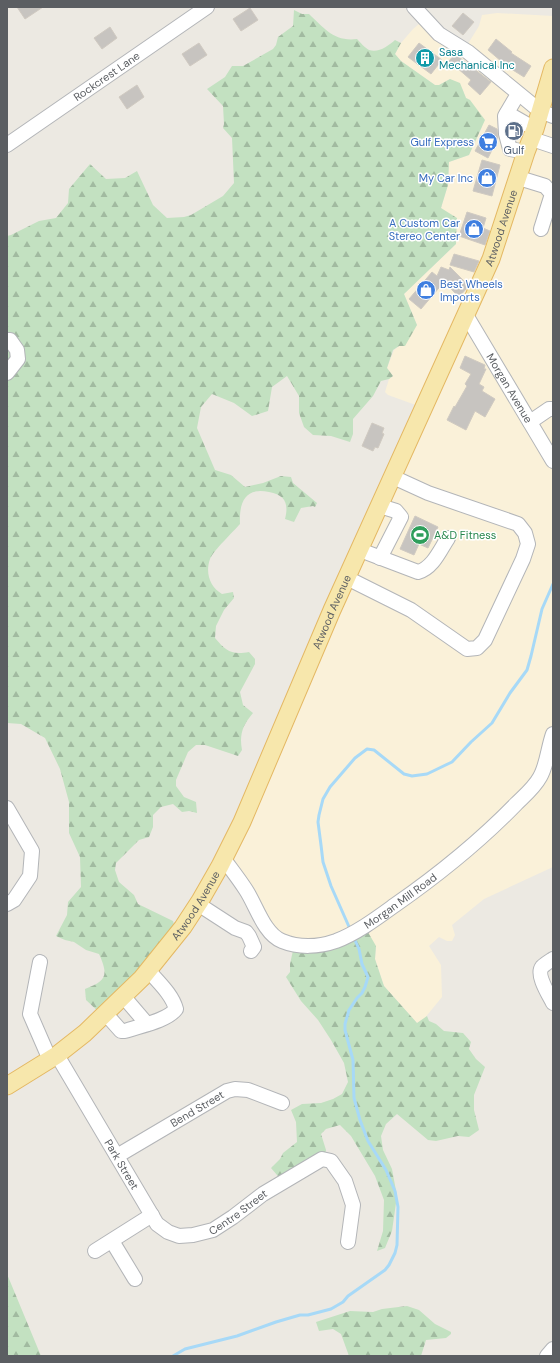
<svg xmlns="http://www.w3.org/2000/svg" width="560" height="1363" font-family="'DM Sans',sans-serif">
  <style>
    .commercial { fill: #faf1d9 }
    .forest { fill: url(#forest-firs) }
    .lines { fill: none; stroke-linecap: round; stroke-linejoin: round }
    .stream { stroke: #a7d9f7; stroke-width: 3 }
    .building { fill: #c7c4c0; stroke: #d0cac1 }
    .minor-casing { stroke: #b3b5b8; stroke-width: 16 }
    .major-casing { stroke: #e4b863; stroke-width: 19 }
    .minor { stroke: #fff; stroke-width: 14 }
    .major { stroke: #f7e7ac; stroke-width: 17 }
    .labels { text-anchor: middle; stroke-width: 3; stroke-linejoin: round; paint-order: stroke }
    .culture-label { font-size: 11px; fill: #0d838f; stroke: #fff; text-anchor: start }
    .street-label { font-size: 11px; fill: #5b5e62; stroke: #fff }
    .shop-label { font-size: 11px; fill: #366cbe; stroke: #fff; text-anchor: end }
    .service-label { font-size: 11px; fill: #4e5e75; stroke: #fff }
    .leisure-label { font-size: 11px; fill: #27864d; stroke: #fff; text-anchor: start }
  </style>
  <defs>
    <pattern id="forest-firs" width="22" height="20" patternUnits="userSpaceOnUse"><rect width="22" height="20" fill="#c3e1c1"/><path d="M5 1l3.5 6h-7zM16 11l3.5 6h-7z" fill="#a1baa0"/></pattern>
  </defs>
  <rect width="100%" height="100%" fill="#ece9e2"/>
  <path class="commercial" d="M497,13L553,16V867L484,899L452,925L455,935L452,941H447L439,937L429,946L441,965L442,997L424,1019L417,1023L384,986L375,959L376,946L337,941H284L229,864L424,408L388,395L385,392L389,379L393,376L387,368L394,350L399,346L417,325L404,294L456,244L455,238L457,233L441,208L448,185L449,162L469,155L482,127L470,100L466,98L462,88L450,79L439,85H435L401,61L395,54L401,43L413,29L425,19L466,47L479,26L482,15Z"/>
  <path class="forest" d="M294,10L302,14H309C324,28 334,42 357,39C360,42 365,48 369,50C379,53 388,46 395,40L401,43L395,54L401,61L435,85H439L450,79L460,83L466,98L470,100L485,120L469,155L449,162L448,185L441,208L457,218L456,244L404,294L417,325L405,346H399L393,350L387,368L393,376L389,379L381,381L373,396L353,419V434L350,442L331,436L313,435L304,427L299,413V396L287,376L272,387L268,411L252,416L234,403L212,394L201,407L197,428L215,470L231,475L245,487L263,483L281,476L291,477L293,483L317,503L315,507L313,506L301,508L294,522L285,519C289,503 285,495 269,492C245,487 239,502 240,524C233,532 214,550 210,559C205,573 210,587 222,594L233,592L234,598L224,610L216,626L215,638C226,651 231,655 249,652L255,659V664L240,692L243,705L253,713C243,725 239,734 242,750L238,756L205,745H196L188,752L176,780V786L184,797L196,802L197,813L189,811L182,812L173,804L161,807L153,815V827L149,837L139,840L116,863L115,870L119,882L134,895L138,904L173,921L177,935L101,1014L86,1000L85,989C106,981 109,976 99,954L86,950L74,942L65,940L56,936L67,915L68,902L81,887L80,857L69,833V802L60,769L45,738L21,724L7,723V236L11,235L39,221L56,218L68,203L69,189L90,164L106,179L125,178L137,171L153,205L167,218L184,217L191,215L223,196L234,183L232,138L223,128L224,124L223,106L207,89L225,77L232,66H243L273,49L276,45L278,37L293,26Z
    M365,927L376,946L375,959L384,986L417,1023L427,1016L429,1021L436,1024L444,1031L463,1033L471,1042L469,1049L476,1059L485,1067L474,1095V1110L479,1130L469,1137L458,1136L436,1141L428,1140L397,1114L386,1124L381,1136L383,1150L392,1169L397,1196L392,1231L385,1248L377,1251L383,1231L384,1200L375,1176L351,1136L340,1125L326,1129L321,1134L326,1150L325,1158L283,1182L271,1168L280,1159L283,1153L297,1142L296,1122L291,1110L302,1104L321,1103L333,1099L342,1094L348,1082L344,1063L331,1040L318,1020L301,1001L286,977L290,972V964L294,946H316Z
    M7,1274L41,1356H7Z
    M407,1306L419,1310L435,1324L451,1332V1334L446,1338L426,1340L421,1356H349L341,1334L333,1329L319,1331L316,1322L350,1311L373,1312L382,1309Z"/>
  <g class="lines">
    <path class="stream" d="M350,929L331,886L323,862L321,845L318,822L319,815L323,799L330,787L355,758L367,749L374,750L404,774L412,776L427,774L452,762L471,742L492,723L510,693L527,670L531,656L542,609L553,584
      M173,1356L185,1349L237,1336L276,1322L300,1315H308L331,1309L343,1302L348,1296L385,1270L389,1265L395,1253L397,1245L398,1207L395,1191L386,1170L368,1141L360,1120L354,1098L353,1060L345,1030V1024L349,1010L357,998L362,993L365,987L368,977L362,964L359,949L354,938"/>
  </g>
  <path class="building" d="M17,7H43L25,19Z
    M250,8L258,20L241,31L233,19Z
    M463,13L474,22L463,35L452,26Z
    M110,27L117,38L102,49L94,38Z
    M496,39L512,52L511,53L531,66L524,77L508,67L488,50Z
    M199,43L207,55L190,66L182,54Z
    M419,43L442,60L431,74L408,57Z
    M455,54L491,82L480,95L468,84L471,80L449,61Z
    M137,85L144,97L127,109L119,97Z
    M489,125L497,129L498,138L488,158L475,151Z
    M482,160L500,165L492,196L473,191Z
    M467,212L486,218L483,228L490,231L485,245L459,236Z
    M454,254L479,261L474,272L450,265Z
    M441,267L449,270L450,267L468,285L466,289L459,297L444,282L421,309L409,299L432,272L437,276Z
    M465,356L485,365L484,369H486L479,384L484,387L482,391L495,399L485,417L475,411L466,430L447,420L454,406L455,407L467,386L465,384L471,374L460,368Z
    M372,423L384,428L382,433L384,434L378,448L375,447L373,451L362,446Z
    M415,516L438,527L428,548L419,544L414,555L400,549Z"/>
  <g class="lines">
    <defs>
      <g id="minor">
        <path d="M414,7L439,34L468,52L540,111L553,116"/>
        <path d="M518,94L505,116L506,134L510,149L526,152"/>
        <path d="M507,113L535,129"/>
        <path d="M532,139L553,146"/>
        <path id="s1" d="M7,145L207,7"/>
        <path d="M519,178L545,186L552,194L541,229"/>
        <path id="s2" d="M466,315L553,461"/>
        <path d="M7,340H10L17,350L18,359L7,373"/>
        <path d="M530,422L549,409H553"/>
        <path d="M360,550L418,572C433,568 440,550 448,538"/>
        <path d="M380,558L401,517L396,511L380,506"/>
        <path d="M347,578L411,610L467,649L477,648L485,640L523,559L528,544L525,533L518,524L428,493L393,477"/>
        <path d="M7,808L32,851L30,876L14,900L7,904"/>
        <path id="s3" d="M223,858C231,869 239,879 246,890C256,905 264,934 282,941C299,948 319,947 336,941C357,933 377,918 395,905C438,875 479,842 516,804C524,796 534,788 540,777C547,765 548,748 553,734"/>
        <path d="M198,904L235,928L246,932L249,936L254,947L251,951"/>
        <path d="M553,959C550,961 545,964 542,967C536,975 549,995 553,1003"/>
        <path d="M40,962L30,1014L50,1060"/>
        <path d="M123,996L147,1024"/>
        <path d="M105,1013L121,1031H125C139,1026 167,1021 176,1009C172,994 158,982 148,970"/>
        <path id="s4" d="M57,1055L157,1224L168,1232L179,1236L193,1235L213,1230L233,1217L263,1194L322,1159L331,1161L345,1181L353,1205L348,1242"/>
        <path id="s5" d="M117,1156L227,1091L235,1089L248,1090L282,1103"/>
        <path d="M112,1241L135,1279"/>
        <path d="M95,1251L152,1215"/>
        <path d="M547,1356L553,1349"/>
      </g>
      <g id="major">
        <path id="s6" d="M7,1086L57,1055L85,1033L142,978L183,927L200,901L220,866L242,822L332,610L491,259L526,152L535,129L553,68"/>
      </g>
    </defs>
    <use href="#minor" class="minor-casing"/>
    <use href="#major" class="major-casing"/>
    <use href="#minor" class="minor"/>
    <use href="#major" class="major"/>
  </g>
  <defs>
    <symbol id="building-disc" viewBox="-11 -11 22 22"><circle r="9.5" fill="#0f9aa8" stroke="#fff"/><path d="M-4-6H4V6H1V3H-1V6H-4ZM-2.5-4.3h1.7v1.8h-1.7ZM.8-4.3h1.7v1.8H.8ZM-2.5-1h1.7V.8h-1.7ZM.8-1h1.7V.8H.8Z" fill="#fff"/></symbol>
    <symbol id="fuel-disc" viewBox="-11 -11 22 22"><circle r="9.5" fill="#5c6f8a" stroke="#fff"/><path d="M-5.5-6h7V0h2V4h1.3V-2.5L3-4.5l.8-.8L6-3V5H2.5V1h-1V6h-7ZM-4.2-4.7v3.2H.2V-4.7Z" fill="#fff"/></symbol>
    <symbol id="supermarket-disc" viewBox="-11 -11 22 22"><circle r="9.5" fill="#3f7fe0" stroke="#fff"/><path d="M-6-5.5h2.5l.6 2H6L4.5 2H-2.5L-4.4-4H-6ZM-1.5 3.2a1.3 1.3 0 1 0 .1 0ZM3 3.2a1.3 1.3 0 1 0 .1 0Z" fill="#fff"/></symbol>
    <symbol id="shop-disc" viewBox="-11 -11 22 22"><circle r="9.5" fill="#3f7fe0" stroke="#fff"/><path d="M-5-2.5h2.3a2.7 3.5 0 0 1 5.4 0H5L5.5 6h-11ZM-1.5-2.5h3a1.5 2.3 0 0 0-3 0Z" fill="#fff"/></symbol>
    <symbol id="stadium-disc" viewBox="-11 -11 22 22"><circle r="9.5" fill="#2e9e5b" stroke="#fff"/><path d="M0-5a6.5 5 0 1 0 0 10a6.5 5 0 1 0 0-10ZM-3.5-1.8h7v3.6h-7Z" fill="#fff"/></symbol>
  </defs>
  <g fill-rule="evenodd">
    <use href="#building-disc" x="414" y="47" width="22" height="22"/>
    <use href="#fuel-disc" x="503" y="120" width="22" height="22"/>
    <use href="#supermarket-disc" x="477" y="131" width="22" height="22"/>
    <use href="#shop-disc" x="476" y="167" width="22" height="22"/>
    <use href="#shop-disc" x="463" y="218" width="22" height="22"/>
    <use href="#shop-disc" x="415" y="279" width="22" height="22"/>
    <use href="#stadium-disc" x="409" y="524" width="22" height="22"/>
  </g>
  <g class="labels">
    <g class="culture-label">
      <text x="439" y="56">Sasa<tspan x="439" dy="13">Mechanical Inc</tspan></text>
    </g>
    <g class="street-label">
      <text dy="4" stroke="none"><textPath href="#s1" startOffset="121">Rockcrest Lane</textPath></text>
      <text dy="4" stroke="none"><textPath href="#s6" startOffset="1008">Atwood Avenue</textPath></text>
      <text dy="4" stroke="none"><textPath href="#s2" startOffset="85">Morgan Avenue</textPath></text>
      <text dy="4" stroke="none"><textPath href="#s6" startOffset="588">Atwood Avenue</textPath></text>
      <text dy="4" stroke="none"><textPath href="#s3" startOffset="234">Morgan Mill Road</textPath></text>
      <text dy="4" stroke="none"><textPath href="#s6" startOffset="264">Atwood Avenue</textPath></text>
      <text dy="4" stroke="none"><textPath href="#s5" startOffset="93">Bend Street</textPath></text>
      <text dy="4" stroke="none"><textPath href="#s4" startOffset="127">Park Street</textPath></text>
      <text dy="4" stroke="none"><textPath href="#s4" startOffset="287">Centre Street</textPath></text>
    </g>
    <g class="shop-label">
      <text x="474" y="146">Gulf Express</text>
      <text x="473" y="182">My Car Inc</text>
      <text x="460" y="227">A Custom Car<tspan x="460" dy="13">Stereo Center</tspan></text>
      <text x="440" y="288" text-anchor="start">Best Wheels<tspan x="440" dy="13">Imports</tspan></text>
    </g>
    <g class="service-label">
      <text x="514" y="154">Gulf</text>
    </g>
    <g class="leisure-label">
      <text x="434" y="539">A&amp;D Fitness</text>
    </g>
  </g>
  <rect width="560" height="1363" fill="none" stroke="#5b5e62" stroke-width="16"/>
</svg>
